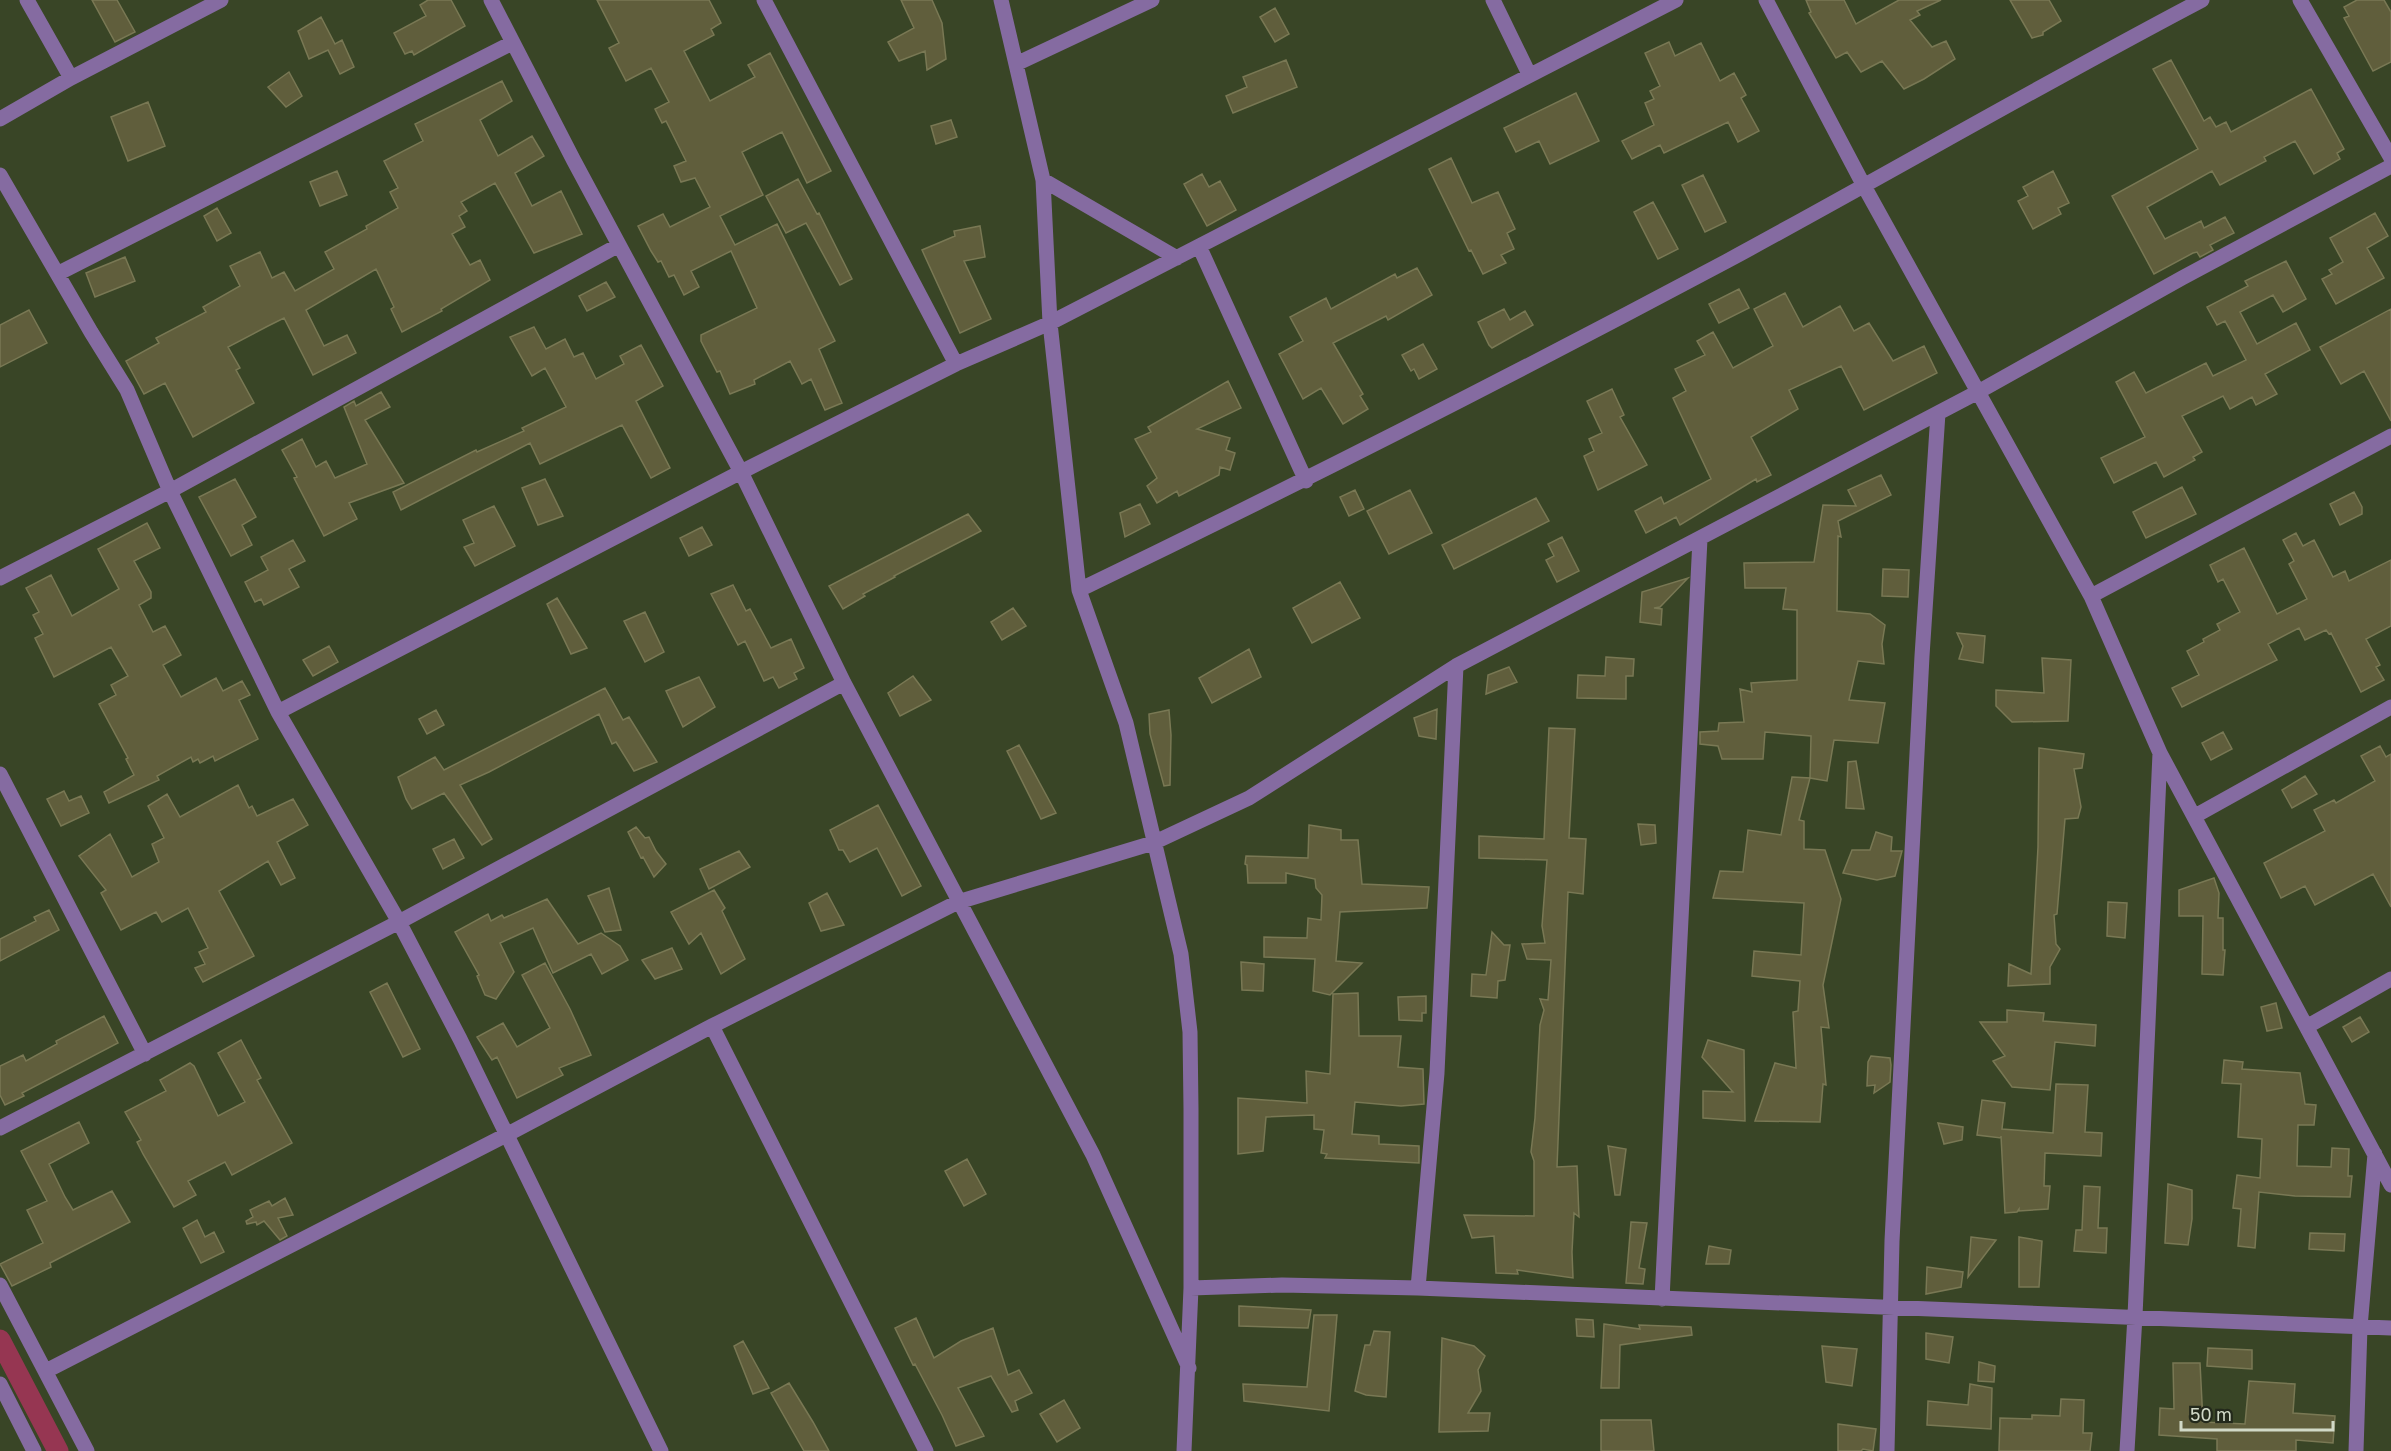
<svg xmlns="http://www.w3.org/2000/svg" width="2391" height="1451" font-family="'Golos Text',sans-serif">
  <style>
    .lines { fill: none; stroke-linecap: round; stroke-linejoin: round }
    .canal { stroke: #963652; stroke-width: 21 }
    .building { fill: #605e3c; stroke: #797854; stroke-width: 1.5 }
    .minor { stroke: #856ba1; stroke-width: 15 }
  </style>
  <rect width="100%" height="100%" fill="#394526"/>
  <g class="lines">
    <path class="canal" d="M0,1340L58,1451"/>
  </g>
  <path class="building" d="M92,0H117L135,32L115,42Z
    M428,0H451L465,26L414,55L412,51L405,54L394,33L426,16L420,5Z
    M597,0H709L721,23L711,29L714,35L684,51L710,101L755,77L748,65L770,53L831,171L807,183L782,132L742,152L763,195L720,216L735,245L777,224L835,341L819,349L842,403L825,410L811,379L802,384L790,361L754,380L755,384L730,394L720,371L717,372L701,341V335L757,308L731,251L691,271L699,287L684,295L674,275L669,277L661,261L658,262L651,251L638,226L663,214L670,227L710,207L695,178L681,182L674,166L686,161L666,121L662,123L655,109L669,102L651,68L626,81L609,48L619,43Z
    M901,0H932L942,23L946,59L927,70L925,51L899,61L888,42L914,28Z
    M1806,0H1844L1856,24L1899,0H1941L1917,11L1920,15L1910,20L1932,47L1946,41L1955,59L1924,79L1904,89L1882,61L1861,72L1847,52L1836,58L1809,13L1811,12Z
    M2010,0H2049L2061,21L2043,32V35L2032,38Z
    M2357,0H2384L2391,12V62L2373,71L2344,18L2349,16L2344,7Z
    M1275,8L1289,34L1275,42L1260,17Z
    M321,17L335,44L342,40L354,67L340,74L328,50L309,59L298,31Z
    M1669,42L1675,56L1701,43L1720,81L1734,73L1746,95L1741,98L1759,131L1738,142L1728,122L1664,153L1660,145L1632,159L1622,141L1654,125L1645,103L1654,99L1650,91L1660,86L1645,53Z
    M1286,60L1297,87L1233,113L1226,96L1247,87L1243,77Z
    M2171,60L2204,121L2210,117L2216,127L2226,122L2231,132L2311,89L2344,149L2337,153L2340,159L2314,174L2295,141L2264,157L2266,161L2220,185L2212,171L2147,207L2165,239L2201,221L2204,228L2225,217L2234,233L2210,245L2213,250L2200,257L2197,252L2193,253L2154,274L2112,196L2198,149L2153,69Z
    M289,72L302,96L286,107L268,87Z
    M502,81L512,101L480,120L498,156L532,136L544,156L515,173L532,206L561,191L582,234L534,253L495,183L461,202L467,211L459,216L465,227L452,234L470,265L480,260L490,280L441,309L442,311L402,332L391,309L394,307L376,269L306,310L324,346L347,335L356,353L313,375L284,318L268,326L228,347L240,368L236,370L254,403L193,437L165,383L144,394L126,361L159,343L156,338L206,312L203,307L240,286L230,266L260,252L272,278L284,272L295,291L334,269L325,252L367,229L366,226L398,208L390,192L398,188L384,161L423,141L415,124Z
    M1576,93L1599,141L1550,164L1539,141L1516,152L1504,128Z
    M148,102L165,146L128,161L111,117Z
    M951,120L957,137L936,144L931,126Z
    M1451,158L1472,203L1498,192L1515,229L1507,233L1514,249L1501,255L1506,263L1483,274L1471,250L1469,251L1429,169Z
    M337,171L347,195L320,206L310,182Z
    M2053,171L2069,203L2058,208L2061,214L2033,229L2018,201L2028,196L2023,187Z
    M1202,174L1209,187L1220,181L1236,210L1207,226L1184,184Z
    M1703,175L1726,222L1705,232L1682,185Z
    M798,179L817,214L819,213L852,279L840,285L806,223L786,233L766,196Z
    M1653,202L1678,249L1658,259L1634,212Z
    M217,208L231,233L217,241L204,216Z
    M2375,213L2388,236L2367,248L2384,278L2336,304L2322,279L2332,274L2329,270L2343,262L2330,238Z
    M980,226L985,257L964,261L991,319L960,333L922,250L955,236L954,231Z
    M125,257L135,281L95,297L86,273Z
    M2286,261L2306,299L2283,312L2273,295L2240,312L2257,344L2296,323L2310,350L2265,374L2277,394L2256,405L2252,397L2230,409L2223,396L2182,416L2202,452L2193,457L2195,460L2164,477L2156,462L2114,483L2101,458L2145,437L2116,382L2134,372L2146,393L2206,363L2213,376L2246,360L2225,321L2217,325L2207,307L2248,286L2245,281Z
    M1417,268L1432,295L1388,320L1386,316L1333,343L1363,394L1360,396L1368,409L1343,424L1321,388L1303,399L1279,354L1303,341L1290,317L1326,298L1331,309L1395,274L1397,278Z
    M606,282L615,297L587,311L579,296Z
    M1739,289L1749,308L1719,323L1709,304Z
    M1785,293L1803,327L1840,306L1854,331L1869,323L1893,361L1924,346L1937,373L1864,410L1841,366L1789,390L1798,409L1751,437L1771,475L1757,482L1756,479L1680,525L1676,517L1646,533L1635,511L1661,497L1664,504L1711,479L1673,398L1686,391L1675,369L1705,355L1697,341L1713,332L1733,368L1773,346L1754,309Z
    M1504,309L1510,320L1525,311L1533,325L1492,348L1489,345L1478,322Z
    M2391,309V421L2364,371L2341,384L2320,347Z
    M29,310L47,343L0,367V325Z
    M534,327L546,349L565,339L574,357L583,353L596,379L624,364L620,356L641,345L663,386L636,401L670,468L651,478L622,425L540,464L530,443L401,510L393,492L476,450L477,452L524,431L522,428L566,407L545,368L532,376L510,337Z
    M1423,344L1437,369L1419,379L1414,369L1411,371L1402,355Z
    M1228,381L1241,408L1197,429L1230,438L1226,450L1235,453L1230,470L1220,467L1219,475L1179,496L1177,491L1157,503L1147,486L1157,478L1135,439L1151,432L1148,427Z
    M1612,389L1624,415L1620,417L1647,465L1598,490L1584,456L1594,451L1589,439L1602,433L1587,401Z
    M381,392L390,407L365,420L404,483L349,503L357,519L324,536L294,478L297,477L282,450L302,439L316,467L326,461L335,478L367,464L344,407L354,401L356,406Z
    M1881,475L1891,495L1838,521L1841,537L1838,536L1837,611L1870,614L1885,625L1882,644L1884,664L1858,661L1849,700L1885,703L1878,743L1834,740L1827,781L1810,778L1811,736L1765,732L1763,759H1722L1718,746L1700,744V732L1718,731L1719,723L1744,722L1740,689L1752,692L1751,683L1797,680V610L1783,609L1786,588H1745L1744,563L1814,562L1823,505L1856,506L1848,490Z
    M235,479L256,517L242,525L252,545L231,556L199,497Z
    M545,479L563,516L538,525L522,488Z
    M2182,487L2196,514L2146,538L2133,512Z
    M1355,490L1364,509L1349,516L1340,497Z
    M1410,490L1432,533L1389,554L1367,511Z
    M2354,492L2362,507V514L2340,525L2330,504Z
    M1536,498L1549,521L1454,569L1442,545Z
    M1140,504L1150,524L1125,537L1120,513Z
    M494,506L515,546L475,566L464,547L474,543L463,520Z
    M968,514L981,531L894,576L895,577L863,594L865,596L843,609L829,586Z
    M147,523L160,548L134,561L151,592V598L139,605L153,632L165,626L181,655L163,665L181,697L216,678L223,691L242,681L250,695L239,700L258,739L215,761L213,756L200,763L198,759L193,762L191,757L157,776L159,780L109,803L104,792L134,775L126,759L128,758L99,704L116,695L111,685L128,676L111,647L54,677L35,638L43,634L33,615L39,612L26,588L51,575L72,616L119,589L98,549Z
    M702,527L712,545L689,556L680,538Z
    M2296,533L2303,546L2314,540L2333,577L2345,571L2349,581L2391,560V626L2366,639L2380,665L2376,667L2384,680L2361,692L2331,633L2329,634L2326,630L2305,640L2299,628L2268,644L2277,660L2182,707L2172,688L2199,675L2187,651L2204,642L2203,639L2220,630L2217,624L2240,612L2223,579L2218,582L2210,565L2244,548L2277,614L2307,599L2289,564L2294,561L2283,540Z
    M1562,537L1579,571L1557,582L1546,560L1554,556L1548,544Z
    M293,540L305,561L289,569L299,587L264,605L261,599L255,602L245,582L268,570L261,557Z
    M1883,569L1909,570L1908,597L1882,596Z
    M1688,578L1660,607L1654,608L1662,609L1661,625L1640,622L1642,592Z
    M1340,582L1360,618L1312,643L1293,608Z
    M733,585L746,611L750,609L771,648L791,639L804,668L794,673L797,679L779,688L773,677L764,681L745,641L738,645L711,594Z
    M557,598L587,648L571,654L547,604Z
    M1013,608L1026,626L1002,640L991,622Z
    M645,612L664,652L645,662L624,621Z
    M1957,633L1985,636L1983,663L1959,659L1963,646Z
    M329,646L338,662L313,676L303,660Z
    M1249,649L1261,677L1212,703L1199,678Z
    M1606,657L1634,659L1633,676H1626V699L1577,698L1578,675L1605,676Z
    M2042,658L2071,660L2068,721L2012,722L1996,706V690L2044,693Z
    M1509,667L1517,682L1486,694L1488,675Z
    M913,676L931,700L900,716L888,693Z
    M699,677L715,707L683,727L666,691Z
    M605,688L623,720L629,717L657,762L634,771L616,742L612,744L599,714L489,772L460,785L492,839L482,845L444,793L412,809L406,799L398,777L435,757L444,770Z
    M1437,709L1436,739L1419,736L1414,718Z
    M436,710L444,725L427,734L419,719Z
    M1169,710L1171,735L1170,785L1164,786L1150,734L1149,714Z
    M1549,728L1575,729L1569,838L1586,839L1583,894L1568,892L1557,1167L1577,1166L1579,1217L1574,1213L1572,1252L1573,1278L1517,1270L1518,1274L1496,1273L1494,1236L1472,1238L1464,1215L1534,1216V1161L1531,1152L1535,1118L1540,1025L1544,1010L1540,999L1548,1000L1551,960L1527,959L1522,944L1545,943L1542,926L1547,860L1479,858V836L1544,839Z
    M2223,732L2232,749L2211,760L2202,743Z
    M1019,745L1056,813L1041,819L1007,751Z
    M2380,746L2386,757L2391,754V907L2373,874L2315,905L2305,886L2281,898L2264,863L2325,831L2314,810L2334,800L2336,803L2375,781L2361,756Z
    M2039,748L2084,754L2082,768L2074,769L2081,807L2078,818L2065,819L2057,914L2054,915L2056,944L2060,949L2050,967V984L2008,986L2009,964L2031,974L2038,847Z
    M1856,761L1864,809L1846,808L1848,762Z
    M2305,776L2317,794L2292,808L2282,790Z
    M1792,777L1810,778L1799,820L1804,821V849L1825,850L1841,899L1823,985L1829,1028L1821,1027L1826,1085L1823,1084L1820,1122L1755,1121L1775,1063L1796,1068L1793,1012L1798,1011L1800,981L1752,976L1754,951L1801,955L1804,903L1713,898L1720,871L1743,872L1748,830L1781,835Z
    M238,785L249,808L252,806L257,816L293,799L308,825L277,842L295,878L281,885L268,861L219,891L254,956L203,982L195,968L205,964L199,952L208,948L188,908L162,922L156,912L121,930L101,893L106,890L79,856L110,834L132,877L159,862L152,844L164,838L148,806L167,794L180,817Z
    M64,791L69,801L81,796L89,813L61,826L47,799Z
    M878,805L921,886L902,896L877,848L850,862L843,850H839L830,830Z
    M1638,824L1655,825L1656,843L1641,845Z
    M1309,825L1341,830V840H1358L1362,884L1429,887L1427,908L1340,912L1336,961L1362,963L1330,995L1313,991L1315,959L1264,957V937L1307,938L1308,918L1321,920L1322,895L1316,888L1315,879L1286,873V883H1248L1247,865L1245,864L1246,856L1308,858Z
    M636,827L645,838L649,837L656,851L666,864L654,877L643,857L641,858L628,832Z
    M1876,832L1892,837L1891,851H1902L1895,876L1877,880L1843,873L1852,850H1870Z
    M454,839L464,858L443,869L433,849Z
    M739,851L750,867L709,889L700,869Z
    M2214,878L2219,893L2218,918H2223V950H2225L2223,975L2202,974L2203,916H2179V890Z
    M609,888L621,930L605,932L588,896Z
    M714,890L725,908L722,911L745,959L721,974L701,933L689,944L671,912Z
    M827,893L844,925L821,931L809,903Z
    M547,899L578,944L601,933L620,946L628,960L602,974L591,954L553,973L533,928L500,943L514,972L496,999L485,995L477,976L479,975L455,932L488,914L491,921L502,915L504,918Z
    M2108,902L2127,903L2125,938L2107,936Z
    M49,910L59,930L0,961V939L36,921L34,917Z
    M1492,932L1504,945H1510L1505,980L1498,981L1497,998L1471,996L1472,974L1486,975Z
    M672,948L682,969L655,979L642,960Z
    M1241,962L1264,964L1263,991L1242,990Z
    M545,963L570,1009L591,1055L559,1068L563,1075L517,1098L497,1057L492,1060L477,1037L503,1023L517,1047L550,1028L522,975Z
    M387,983L420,1049L403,1057L370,992Z
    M1358,993L1359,1036H1401L1398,1067L1423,1069L1424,1104L1401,1106L1355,1102L1352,1134L1379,1136V1144L1419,1146V1163L1325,1158L1327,1154L1321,1153L1324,1130L1314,1129V1115L1266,1117L1263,1151L1238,1154V1098L1307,1103L1306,1071L1330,1074L1333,994Z
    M1426,996V1013H1422V1021L1399,1020L1398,997Z
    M2276,1003L2282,1028L2267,1031L2261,1007Z
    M2007,1010L2044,1013L2043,1021L2096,1025L2095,1046L2055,1042L2050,1090L2012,1087L1993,1061L2005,1056L1980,1022H2007Z
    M104,1016L118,1043L22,1093L24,1096L5,1105L0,1095V1066L23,1055L26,1061L57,1044L56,1041Z
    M2360,1017L2369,1032L2352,1042L2343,1027Z
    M241,1040L261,1078L257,1080L292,1143L232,1175L225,1162L188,1181L196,1195L174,1207L143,1154L137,1142L141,1140L125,1112L166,1091L160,1080L190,1063L194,1066L218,1116L245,1102L218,1053Z
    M1708,1040L1744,1050L1745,1121L1703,1118V1091L1733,1092L1702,1057Z
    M1871,1056L1890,1058L1891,1065L1890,1082L1874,1093L1875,1085L1867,1086L1868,1062Z
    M2224,1060L2243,1062L2242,1069L2300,1073L2305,1104L2316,1105L2314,1125H2298L2297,1166L2331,1167L2332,1148L2349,1149L2348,1176H2352L2350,1197L2295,1196L2259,1192L2255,1248L2238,1246L2241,1209L2233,1208L2237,1175L2260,1178L2262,1139L2238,1137L2241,1084L2222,1083Z
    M2056,1084L2088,1085L2085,1132L2102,1133L2101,1156L2045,1153L2044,1186H2050L2048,1209L2019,1211V1209L2017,1212L2005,1213L2001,1136V1138L1977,1135L1982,1100L2005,1103L2002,1129L2053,1133Z
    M79,1122L89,1143L49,1164L65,1197L73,1210L112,1191L130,1222L50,1263L51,1267L12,1286L0,1264L43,1243L27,1210L47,1201L21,1151Z
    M1938,1123L1963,1127L1962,1140L1944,1144Z
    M1608,1146L1626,1149L1620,1195H1615Z
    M967,1159L986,1194L964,1206L945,1171Z
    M2168,1184L2192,1190V1219L2188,1245L2165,1243Z
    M2084,1186L2100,1187L2098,1228H2107L2106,1253L2074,1251L2076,1230H2082Z
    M285,1198L293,1215L278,1218L287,1236L280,1240L264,1221L257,1225L256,1222L247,1224L246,1221L253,1217L250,1210L269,1201L272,1206Z
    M197,1220L205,1237L214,1232L224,1252L201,1263L183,1228Z
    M1631,1222L1647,1223L1639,1268L1645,1269L1643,1284L1626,1283Z
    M2310,1233L2345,1234L2344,1251L2309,1249Z
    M1971,1237L1996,1240L1968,1277Z
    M2019,1237L2042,1241L2039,1287H2019Z
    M1709,1246L1731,1250L1729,1264H1706Z
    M1927,1267L1963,1272L1961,1287L1926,1294Z
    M1239,1306L1311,1310L1308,1328L1239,1326Z
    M1314,1315H1337L1329,1411L1244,1401L1243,1384L1307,1387Z
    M916,1318L934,1358L961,1341L993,1328L1008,1375L1019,1370L1032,1393L1015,1401L1018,1410L1012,1412L991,1376L958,1388L984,1436L956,1446L942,1415L915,1364L913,1365L895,1328Z
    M1576,1319L1593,1320L1594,1337L1577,1336Z
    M1604,1324L1640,1329L1639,1325L1691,1327L1692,1335L1620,1345L1619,1388H1601Z
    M1374,1331L1390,1332L1386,1397L1366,1395L1355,1391L1365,1345H1370Z
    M1926,1333L1953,1337L1949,1363L1926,1359Z
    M1442,1338L1474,1346L1485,1356L1478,1370L1481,1391L1468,1413H1490L1488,1431L1439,1432Z
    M743,1341L769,1388L753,1394L734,1346Z
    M1822,1346L1857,1349L1852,1386L1826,1382Z
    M2208,1348L2252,1350V1369L2207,1366Z
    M1979,1362L1995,1366L1994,1382L1978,1381Z
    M2173,1363H2200L2203,1422L2245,1424L2249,1381L2295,1384L2293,1413L2335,1416L2333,1443L2296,1440V1451H2217V1439L2159,1435L2160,1408L2174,1409Z
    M789,1383L813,1422L829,1451H804L771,1393Z
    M1970,1384L1992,1388L1991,1429L1927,1425L1928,1401L1968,1405Z
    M2061,1399L2084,1400L2083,1433H2092L2090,1451H1999L2000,1418L2032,1419V1415L2060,1416Z
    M1064,1400L1080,1428L1057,1442L1040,1414Z
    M1601,1420H1651L1654,1451H1601Z
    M1838,1424L1876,1429L1873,1451L1863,1449L1861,1451H1838Z"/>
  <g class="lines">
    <path class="minor" d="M27,0L71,78
      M491,0L574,161L741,472L844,683L1093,1155L1189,1368
      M764,0L956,364
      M1001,0L1043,180L1050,323L1079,590L1126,723L1181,954L1190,1032L1191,1109V1288L1184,1451
      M1493,0L1529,74
      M1766,0L1864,186L2091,596L2160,753L2391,1185
      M2300,0L2391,158
      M1016,64L1152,0
      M0,119L71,78L221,0
      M0,175L91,332L127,390L170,491L278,712L399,922L460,1039L661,1451
      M1043,180L1177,258
      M1199,246L1306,481
      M59,273L512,43
      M0,578L170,491L619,245
      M1079,590C1297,485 1513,375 1727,261C1886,175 2042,84 2202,0
      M2091,596L2391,436
      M278,712L741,472L956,364L1050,323L1676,0
      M0,774L145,1054
      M2195,816L2391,707
      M712,1026L926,1451
      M2308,1026L2391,979
      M0,1128L399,922L844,683
      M0,1285L87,1451
      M1191,1288L1282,1285L1418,1288L2391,1328
      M1418,1288L1437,1073L1456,666
      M1662,1299L1700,539
      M46,1371L508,1134L712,1026L958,902L1153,843L1249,798L1456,666L1978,392L2182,278L2391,166
      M0,1384L34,1451
      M1887,1451L1892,1241L1922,656L1938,413
      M2127,1451L2135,1316L2160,753
      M2356,1451L2360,1327L2375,1154"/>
  </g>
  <path d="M2181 1421v9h152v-9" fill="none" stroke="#d1d9c7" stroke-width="3"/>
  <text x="2190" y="1421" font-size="18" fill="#d1d9c7" stroke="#23291b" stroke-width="4.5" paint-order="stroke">50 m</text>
</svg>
